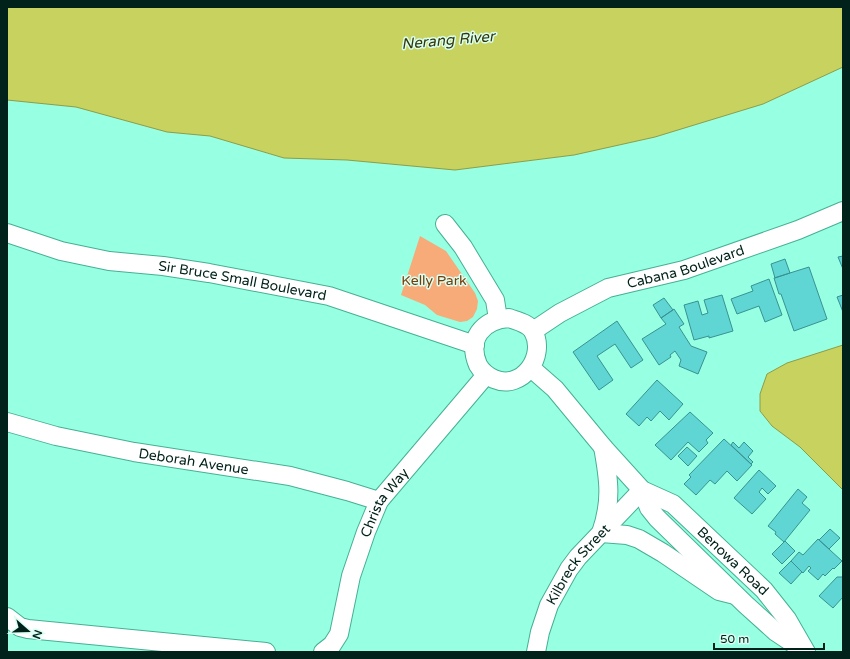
<svg xmlns="http://www.w3.org/2000/svg" width="850" height="659" font-family="'Varela Round',sans-serif">
  <style>
    .green { fill: #f7ab79 }
    .water { fill: #c7d25f; stroke: #8c9d4a }
    .building { fill: #60d6d4; stroke: #389291 }
    .lines { fill: none; stroke-linecap: round; stroke-linejoin: round }
    .street-casing { stroke: #46b095; stroke-width: 20 }
    .street { stroke: #fff; stroke-width: 18 }
    .labels { text-anchor: middle; stroke-width: 3; stroke-linejoin: round; paint-order: stroke }
    .street-label { font-size: 14px; fill: #01221a; stroke: #d9fef2 }
    .park-label { font-size: 14px; fill: #773b07; stroke: #d9fef2 }
    .water-label { font-size: 15px; font-style: italic; fill: #333604; stroke: #d9fef2 }
  </style>
  <rect width="100%" height="100%" fill="#97ffe2"/>
  <path class="green" d="M420,236L446,251L475,293L478,301L477,309L473,317L467,321L460,322L437,315L425,305L401,295Z"/>
  <path class="water" d="M7,7H843V67L763,104L655,137L574,155L455,170L347,160L284,158L210,136L167,132L76,107L7,100Z
    M843,345V490L800,447L772,426L760,411V394L767,374L787,363Z"/>
  <path class="building" d="M843,256V269L838,257Z
    M785,259L790,273L775,278L771,264Z
    M809,267L827,319L794,331L781,294H779L774,278Z
    M769,279L782,315L765,322L759,306L737,314L731,299L753,291L751,286Z
    M722,295L733,331L709,338V336L694,340L684,305L698,301L702,315L708,313L704,300Z
    M843,295V312L837,297Z
    M664,298L673,310L661,318L653,305Z
    M674,309L684,324L679,327L691,346L707,352L698,374L679,366L681,360L675,351L670,355L671,357L659,365L642,339L666,324L661,318Z
    M617,321L643,360L631,368L615,344L597,356L613,380L599,390L573,352Z
    M657,380L683,404L669,420L660,411L651,421L647,417L639,426L626,414Z
    M690,412L713,433L706,440L708,443L699,452L688,442L671,460L655,445Z
    M724,439L752,465L737,481L727,471L715,484L710,480L696,495L684,484L691,477L689,475Z
    M733,442L739,448L744,442L753,451L748,457L753,462L751,464L731,445Z
    M687,447L697,456L688,466L678,456Z
    M759,470L776,486L768,494L762,488L759,492L766,499L752,514L734,498Z
    M798,489L807,497L802,503L810,510L784,542L775,534L776,532L768,526Z
    M830,529L840,538L829,549L819,540Z
    M818,539L842,561L834,569L833,568L825,576L823,574L818,580L808,571L811,568L809,566L803,573L791,561L799,552L803,555Z
    M785,541L795,551L782,564L772,554Z
    M791,561L802,572L791,584L779,573Z
    M837,577H843V597L833,608L819,596Z"/>
  <g class="lines">
    <defs>
      <g id="street">
        <path d="M445,224L463,247L495,300L498,319"/>
        <path id="s1" d="M7,233L61,251L109,261L163,266L209,273L329,296L475,345"/>
        <path d="M509,318C517,321 528,323 533,331C547,356 522,391 494,379C487,376 482,372 478,365C467,339 482,320 509,318Z"/>
        <path id="s2" d="M533,331L560,313L608,288L684,270L798,230L843,211"/>
        <path id="s3" d="M531,368L555,389L603,447L642,490L673,504L764,590L787,619L806,652"/>
        <path id="s4" d="M7,422L56,436L134,452L290,476L347,491L379,501"/>
        <path d="M603,447C609,480 612,501 601,533L627,535L639,539L663,553L719,591L735,595"/>
        <path d="M642,490L649,508L657,518L745,604L776,632L803,650"/>
        <path d="M7,617L20,627L28,629L266,652"/>
        <path id="s5" d="M323,652L332,645L339,634L351,576L366,532L379,501L486,375"/>
        <path id="s6" d="M536,652L540,632L549,605L569,569L578,557L642,490"/>
      </g>
    </defs>
    <use href="#street" class="street-casing"/>
    <use href="#street" class="street"/>
  </g>
  <g class="labels">
    <g class="street-label">
      <text dy="5" stroke="none"><textPath href="#s2" startOffset="167">Cabana Boulevard</textPath></text>
      <text dy="5" stroke="none"><textPath href="#s1" startOffset="241">Sir Bruce Small Boulevard</textPath></text>
      <text dy="5" stroke="none"><textPath href="#s4" startOffset="191">Deborah Avenue</textPath></text>
      <text dy="5" stroke="none"><textPath href="#s5" startOffset="165">Christa Way</textPath></text>
      <text dy="5" stroke="none"><textPath href="#s3" startOffset="282">Benowa Road</textPath></text>
      <text dy="5" stroke="none"><textPath href="#s6" startOffset="99">Kilbreck Street</textPath></text>
    </g>
    <g class="park-label">
      <text x="434" y="285">Kelly Park</text>
    </g>
    <g class="water-label">
      <text transform="translate(448 40) rotate(-5)" y="5">Nerang River</text>
    </g>
  </g>
  <rect width="850" height="659" fill="none" stroke="#01221a" stroke-width="16"/>
  <g transform="translate(28 631) rotate(110)" stroke="#d9fef2" stroke-width="3" paint-order="stroke">
  <path d="M0-3L7 15L0 10L-7 15Z" fill="#01221a"/>
  <text y="-6" font-size="11" font-weight="bold" text-anchor="middle" fill="#01221a">N</text>
  </g>
  <path d="M714 643v6h110v-6" fill="none" stroke="#01221a" stroke-width="2"/>
  <text x="720" y="643" font-size="12" fill="#01221a" stroke="#d9fef2" stroke-width="3" paint-order="stroke">50 m</text>
</svg>
